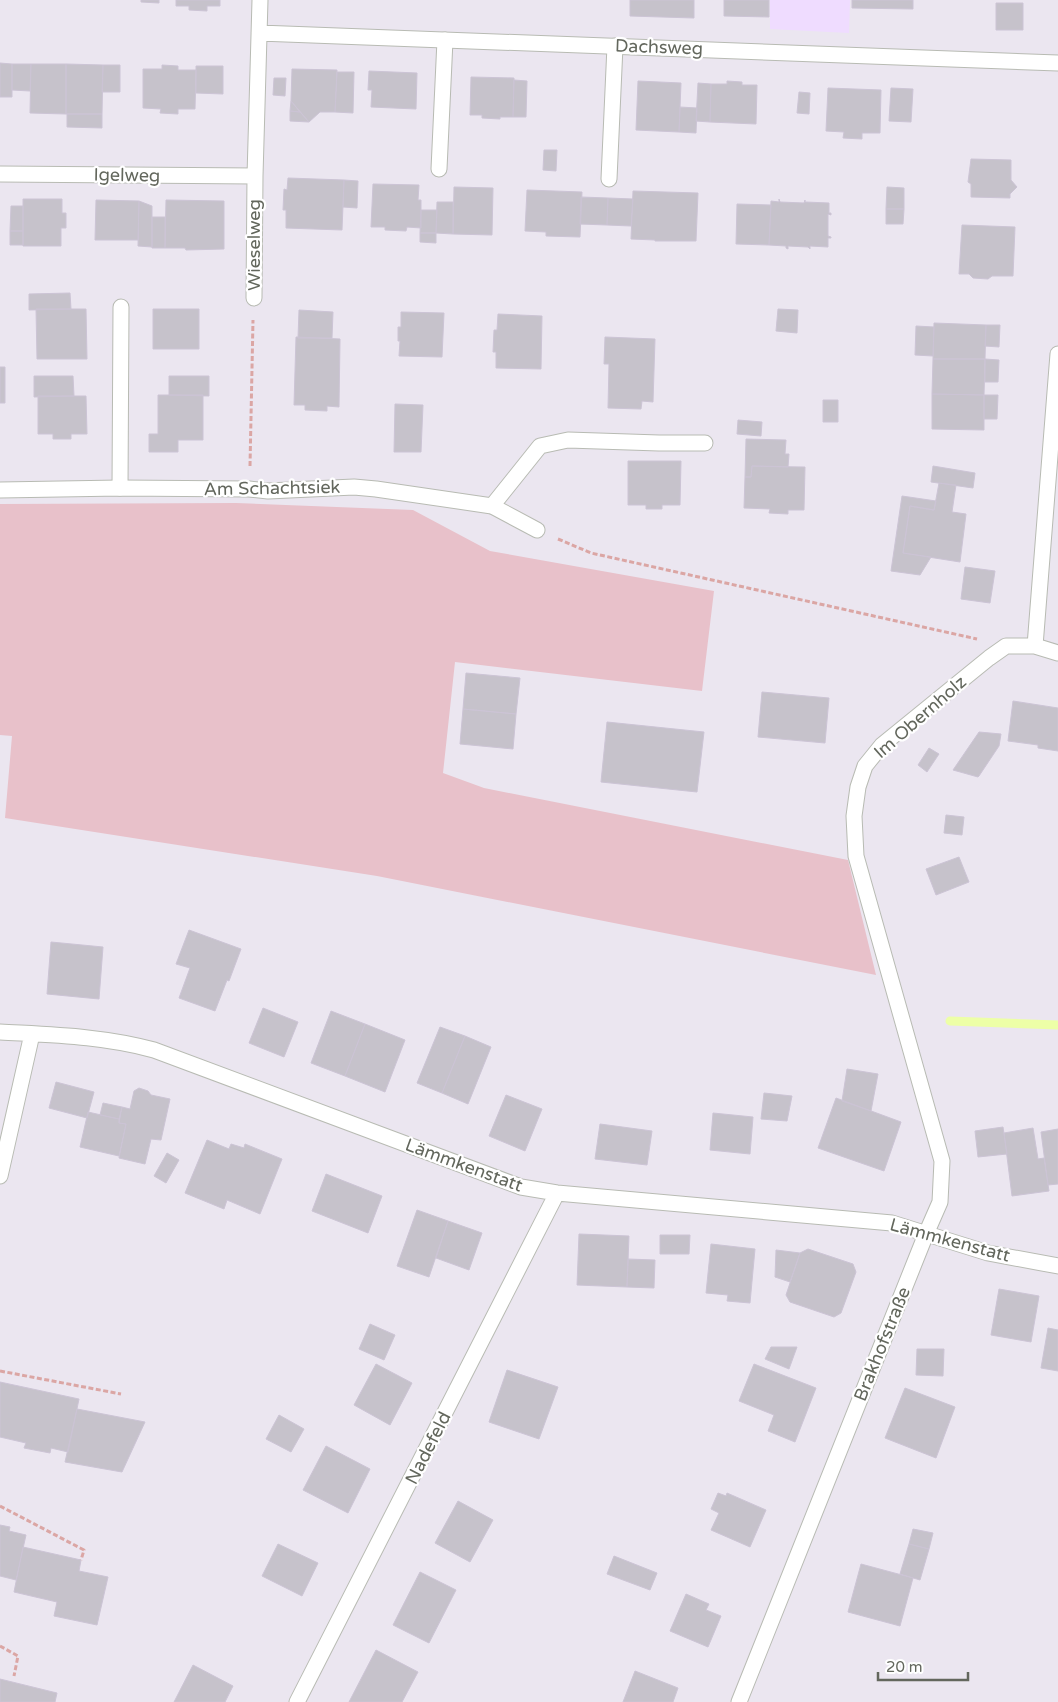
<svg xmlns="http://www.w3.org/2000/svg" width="1058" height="1702" font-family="'Varela Round',sans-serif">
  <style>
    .commercial { fill: #efdcff }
    .green { fill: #e8c1ca }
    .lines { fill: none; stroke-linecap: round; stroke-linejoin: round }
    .stream { stroke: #edffa7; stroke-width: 9 }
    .building { fill: #c6c2cb; stroke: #ccc4d5 }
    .service-casing { stroke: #b8bbb3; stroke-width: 17 }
    .minor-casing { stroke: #b8bbb3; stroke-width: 17 }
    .path { stroke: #dba6a4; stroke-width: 3; stroke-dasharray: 5 2.5; stroke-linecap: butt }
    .service { stroke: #fff; stroke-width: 15 }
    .minor { stroke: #fff; stroke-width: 15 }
    .labels { text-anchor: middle; stroke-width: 4.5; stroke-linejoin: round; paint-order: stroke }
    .street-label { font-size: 18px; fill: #63675d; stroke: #fff }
  </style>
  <rect width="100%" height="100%" fill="#ebe6f0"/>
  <path class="commercial" d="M770,0H850L849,33L770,29Z"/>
  <path class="green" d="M236,503L413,510L490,551L714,591L702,691L455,662L443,773L484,788L848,860L876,975L377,876L5,818L12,736L0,735V504Z"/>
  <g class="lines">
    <path class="stream" d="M950,1021L1058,1025"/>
  </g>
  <path class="building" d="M141,0H159V3L141,2Z
    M176,0H220V6H207V11L189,10V6H176Z
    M630,0H694V18L630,16Z
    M724,0H769V17L724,16Z
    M852,0H913V9L852,8Z
    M996,3H1023V30H996Z
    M0,63L12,64V97H0Z
    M12,64H31L30,91L12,90Z
    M31,64H66V114L30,113Z
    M66,64L103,65L102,114H66Z
    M103,65H120V92H102Z
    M162,65L178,66V70H196L195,109H178V114L160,113L161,109L143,108V69H162Z
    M196,66H223V94L196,93Z
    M292,69L337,70L335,112H320L309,122L291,101Z
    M369,71L417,73L416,109L371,107L372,90H368Z
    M337,72H354L353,113L335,112Z
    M471,77L514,78L513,117H500V119L482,118V115H470Z
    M274,78H286L285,96L273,95Z
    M514,80L527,81L526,117H513Z
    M638,81L681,83L679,132L636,130Z
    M727,81L742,82V85H757L756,124L710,122L711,84H727Z
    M698,83L711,84L710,122L696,121Z
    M828,88L881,90L880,133H862V139L843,138L844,132L826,131Z
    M891,88L913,89L911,122L889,121Z
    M799,92L810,93L809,114L797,113Z
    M291,101L300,112L290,111Z
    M680,107L697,108L696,133L679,132Z
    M290,111L300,112L309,122L290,121Z
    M67,114H102V128L67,127Z
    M544,150H557L556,171L543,170Z
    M971,159L1011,160V180L1017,187L1010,194V198L971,197V184L968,182Z
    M288,178L344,180L342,230L286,228V210H283L284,189L287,190Z
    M344,180L358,181L357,208L343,207Z
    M373,184L419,185L418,200H421V228L407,227L406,231L385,230V227H371Z
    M454,187L493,188L492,235L453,234Z
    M887,187L904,188V209H886Z
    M527,190L582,192L580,237L546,236V232L525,231Z
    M633,191L698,193L696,241H655V240L631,239Z
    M581,197L608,198L607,225L580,224Z
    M608,198L633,199L631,226L607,225Z
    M23,199H62V213H66V228H61V246H23Z
    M779,199L780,202L804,203L805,200V202L829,203V213H831V215L828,214V236L831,237V238H828V247L810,246V249L808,247L788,246V249L786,248V246L769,245L771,201L779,202Z
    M96,200L139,201L138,240H95Z
    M166,200L224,201V249L186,250L185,248H165Z
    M139,201L152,206V247L138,246Z
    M437,202H453V234L436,233Z
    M737,204L771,205L769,245L736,244Z
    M11,206H23V231H10Z
    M886,209H904L903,224H886Z
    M421,210H437L436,233H420Z
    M152,217H165V248H152Z
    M962,225L1015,227L1013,276H992L988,279L973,278L969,274H959Z
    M10,231H23V245H10Z
    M420,233H436V243L420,242Z
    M70,293L71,309L29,310V294Z
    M36,309H86L87,359H37Z
    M153,309H199V349H153Z
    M778,309L798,310L797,333L776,331Z
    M299,310L333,312L332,338H298Z
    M401,312L444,313L442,357L399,356L400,341H398V327H401Z
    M498,314L542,316L541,369L496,368V352H493L494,330H497Z
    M934,323L986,325L985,359H933Z
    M986,325H1000L999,347L985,346Z
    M916,326L934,327L933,356L915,355Z
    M296,337L340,339L339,407L327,406V411L305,410V405H294Z
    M605,337L655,339L653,402L642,401L641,409L608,408L609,364H604Z
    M933,359H985L984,395L932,394Z
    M985,359L999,360L998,382H985Z
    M0,367H5V403H0Z
    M34,376H73L74,396L34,397Z
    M169,376H209V396L169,395Z
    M932,394L984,395V430L932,429Z
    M158,395H203V440H178V452H149V434H158Z
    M984,395H998L997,419H984Z
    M38,396H86L87,434H71V439H53V434H38Z
    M823,400H838V422H823Z
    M395,404L423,405L421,452H394Z
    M738,420L762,422L761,436L737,434Z
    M746,439L786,440L785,454H789L788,467L752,466L751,477H745Z
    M628,461H681L680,505H662V509H646V505H628Z
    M752,466L805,467L804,510H788V514L769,513L770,509L744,508L745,477H751Z
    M933,466L975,473L973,488L931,482Z
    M939,483L956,485L952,512L966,514L960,562L903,553L910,506L934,510Z
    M902,496L936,501L934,510L910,506L903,553L931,557L920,575L891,571Z
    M965,567L995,571L990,603L961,599Z
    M466,673L520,678L516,714L463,709Z
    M762,692L829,698L825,743L758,737Z
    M1013,701L1058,708V751L1038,748V745L1008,741Z
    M463,709L516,714L513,749L460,744Z
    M607,722L704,732L697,792L601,782Z
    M979,732L1001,734L999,746L979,776L978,777L953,770Z
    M929,748L939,754L927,772L918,765Z
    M946,815L964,817L962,835L944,833Z
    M959,857L969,882L936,895L926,869Z
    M189,930L241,949L229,981L227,980L215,1011L179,998L190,968L176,964Z
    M51,942L103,947L99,999L47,994Z
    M263,1008L298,1022L284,1057L249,1043Z
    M331,1011L365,1024L345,1076L311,1063Z
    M365,1024L405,1040L385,1092L345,1076Z
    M440,1027L465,1036L442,1093L417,1083Z
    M465,1036L491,1047L468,1104L442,1093Z
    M847,1069L878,1074L871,1111L842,1101Z
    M56,1082L94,1092L87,1118L49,1108Z
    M139,1088L148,1091L151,1095L170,1099L161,1140L151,1139L145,1164L119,1158L126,1124L119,1123L122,1107L130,1109L134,1091Z
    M764,1093L792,1096L787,1121L761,1119Z
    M506,1095L542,1109L525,1151L489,1136Z
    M836,1098L901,1122L884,1171L818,1148Z
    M103,1103L122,1107L119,1119L100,1115Z
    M88,1112L119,1119V1123L126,1124L119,1156L80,1147Z
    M713,1113L753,1117L750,1154L710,1150Z
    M600,1124L652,1131L647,1165L595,1159Z
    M1003,1127L1007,1154L978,1157L975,1131Z
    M1033,1128L1038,1159L1044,1158L1049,1191L1012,1196L1004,1133Z
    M1058,1129V1184L1048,1185L1041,1132Z
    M207,1140L229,1149L231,1144L244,1148L245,1144L282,1159L260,1214L227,1200L224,1209L185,1193Z
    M167,1153L179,1160L166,1183L154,1176Z
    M326,1174L382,1196L368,1233L312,1211Z
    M417,1210L448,1221L429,1277L397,1266Z
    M448,1221L482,1233L469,1270L436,1258Z
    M579,1234L629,1236L627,1287L577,1285Z
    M660,1235H690L689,1254H660Z
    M711,1244L755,1249L750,1303L727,1301L728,1295L706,1293Z
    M808,1249L853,1264L856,1272L841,1313L834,1317L790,1302L786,1295L800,1253Z
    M776,1250L800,1253L790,1282L775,1277Z
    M628,1259L655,1260L654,1288L627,1287Z
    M999,1289L1039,1296L1031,1342L991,1335Z
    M370,1324L395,1335L384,1360L359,1349Z
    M1048,1328L1058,1330V1371L1041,1368Z
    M771,1347H797L789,1369L765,1359Z
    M917,1349H944L943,1376L916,1375Z
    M376,1364L412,1383L390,1425L354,1405Z
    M754,1364L816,1388L795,1442L768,1431L774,1415L739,1401Z
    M507,1370L558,1387L539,1439L489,1422Z
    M0,1382L79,1399L68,1452L51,1448L50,1453L24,1448L26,1443L0,1437Z
    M905,1388L955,1407L936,1458L885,1438Z
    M77,1409L145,1422L122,1472L65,1462Z
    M279,1415L304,1429L291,1452L266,1439Z
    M326,1446L370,1469L348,1513L303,1490Z
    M718,1493L726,1496L727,1493L766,1510L750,1547L711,1530L719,1513L711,1509Z
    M458,1501L493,1520L470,1562L435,1543Z
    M0,1525L10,1527L9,1531L26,1535L16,1580L0,1576Z
    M913,1529L933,1533L929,1549L909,1544Z
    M278,1544L318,1563L302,1596L262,1576Z
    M909,1544L929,1549L920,1580L900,1574Z
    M23,1547L81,1560L79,1571L108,1577L97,1625L54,1616L57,1602L14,1592Z
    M614,1556L657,1573L650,1590L607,1574Z
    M861,1564L913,1578L900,1626L848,1612Z
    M420,1572L456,1590L429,1643L393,1625Z
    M686,1594L709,1604L706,1610L721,1616L708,1647L670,1631Z
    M376,1650L418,1672L402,1702H349Z
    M193,1665L233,1686L225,1702H174Z
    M635,1671L678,1688L673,1702H623Z
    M0,1679L57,1693L55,1702H0Z"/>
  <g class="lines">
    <defs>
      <path id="service" d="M439,169L445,40
        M609,179L615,46
        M120,488L121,307
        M492,506L540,446L568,440L659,443H705"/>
      <path id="minor" d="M259,33L1058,63
        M0,174L255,176
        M254,298L255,176L260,0
        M0,490L120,488L249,489L268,491L354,487L376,489L492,506L537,530
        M1035,646L1058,354
        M0,1032C52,1035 103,1036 154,1050L521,1187L557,1193L892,1223L988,1253L1058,1266
        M0,1176L32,1034
        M297,1702L557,1193
        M739,1702L926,1234L940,1202L942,1161L856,856L854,816L858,787L865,766L882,745L989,658L1006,646H1035L1058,653"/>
    </defs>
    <use href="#service" class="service-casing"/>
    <use href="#minor" class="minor-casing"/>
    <path class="path" d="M250,466L253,320
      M558,539L591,553L977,639
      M0,1371L121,1394
      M0,1506L84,1550L81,1560
      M0,1646L18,1656L14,1676"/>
    <use href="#service" class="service"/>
    <use href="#minor" class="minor"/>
  </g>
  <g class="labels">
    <g class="street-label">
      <text transform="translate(659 47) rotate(2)" y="6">Dachsweg</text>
      <text transform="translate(127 175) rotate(1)" y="6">Igelweg</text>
      <text transform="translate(254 245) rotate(-90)" y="6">Wieselweg</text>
      <text transform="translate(272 488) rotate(-1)" y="6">Am Schachtsiek</text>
      <text transform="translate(920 717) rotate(-41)" y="6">Im Obernholz</text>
      <text transform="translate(464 1165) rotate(20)" y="6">Lämmkenstatt</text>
      <text transform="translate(950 1240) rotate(15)" y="6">Lämmkenstatt</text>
      <text transform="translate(882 1344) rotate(-68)" y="6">Brakhofstraße</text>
      <text transform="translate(428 1448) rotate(-63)" y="6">Nadefeld</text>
    </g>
  </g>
  <path d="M878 1672v8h90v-8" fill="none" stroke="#63675d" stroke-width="2.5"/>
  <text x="886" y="1672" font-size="15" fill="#63675d" stroke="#ffffff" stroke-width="4" paint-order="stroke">20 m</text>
</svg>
